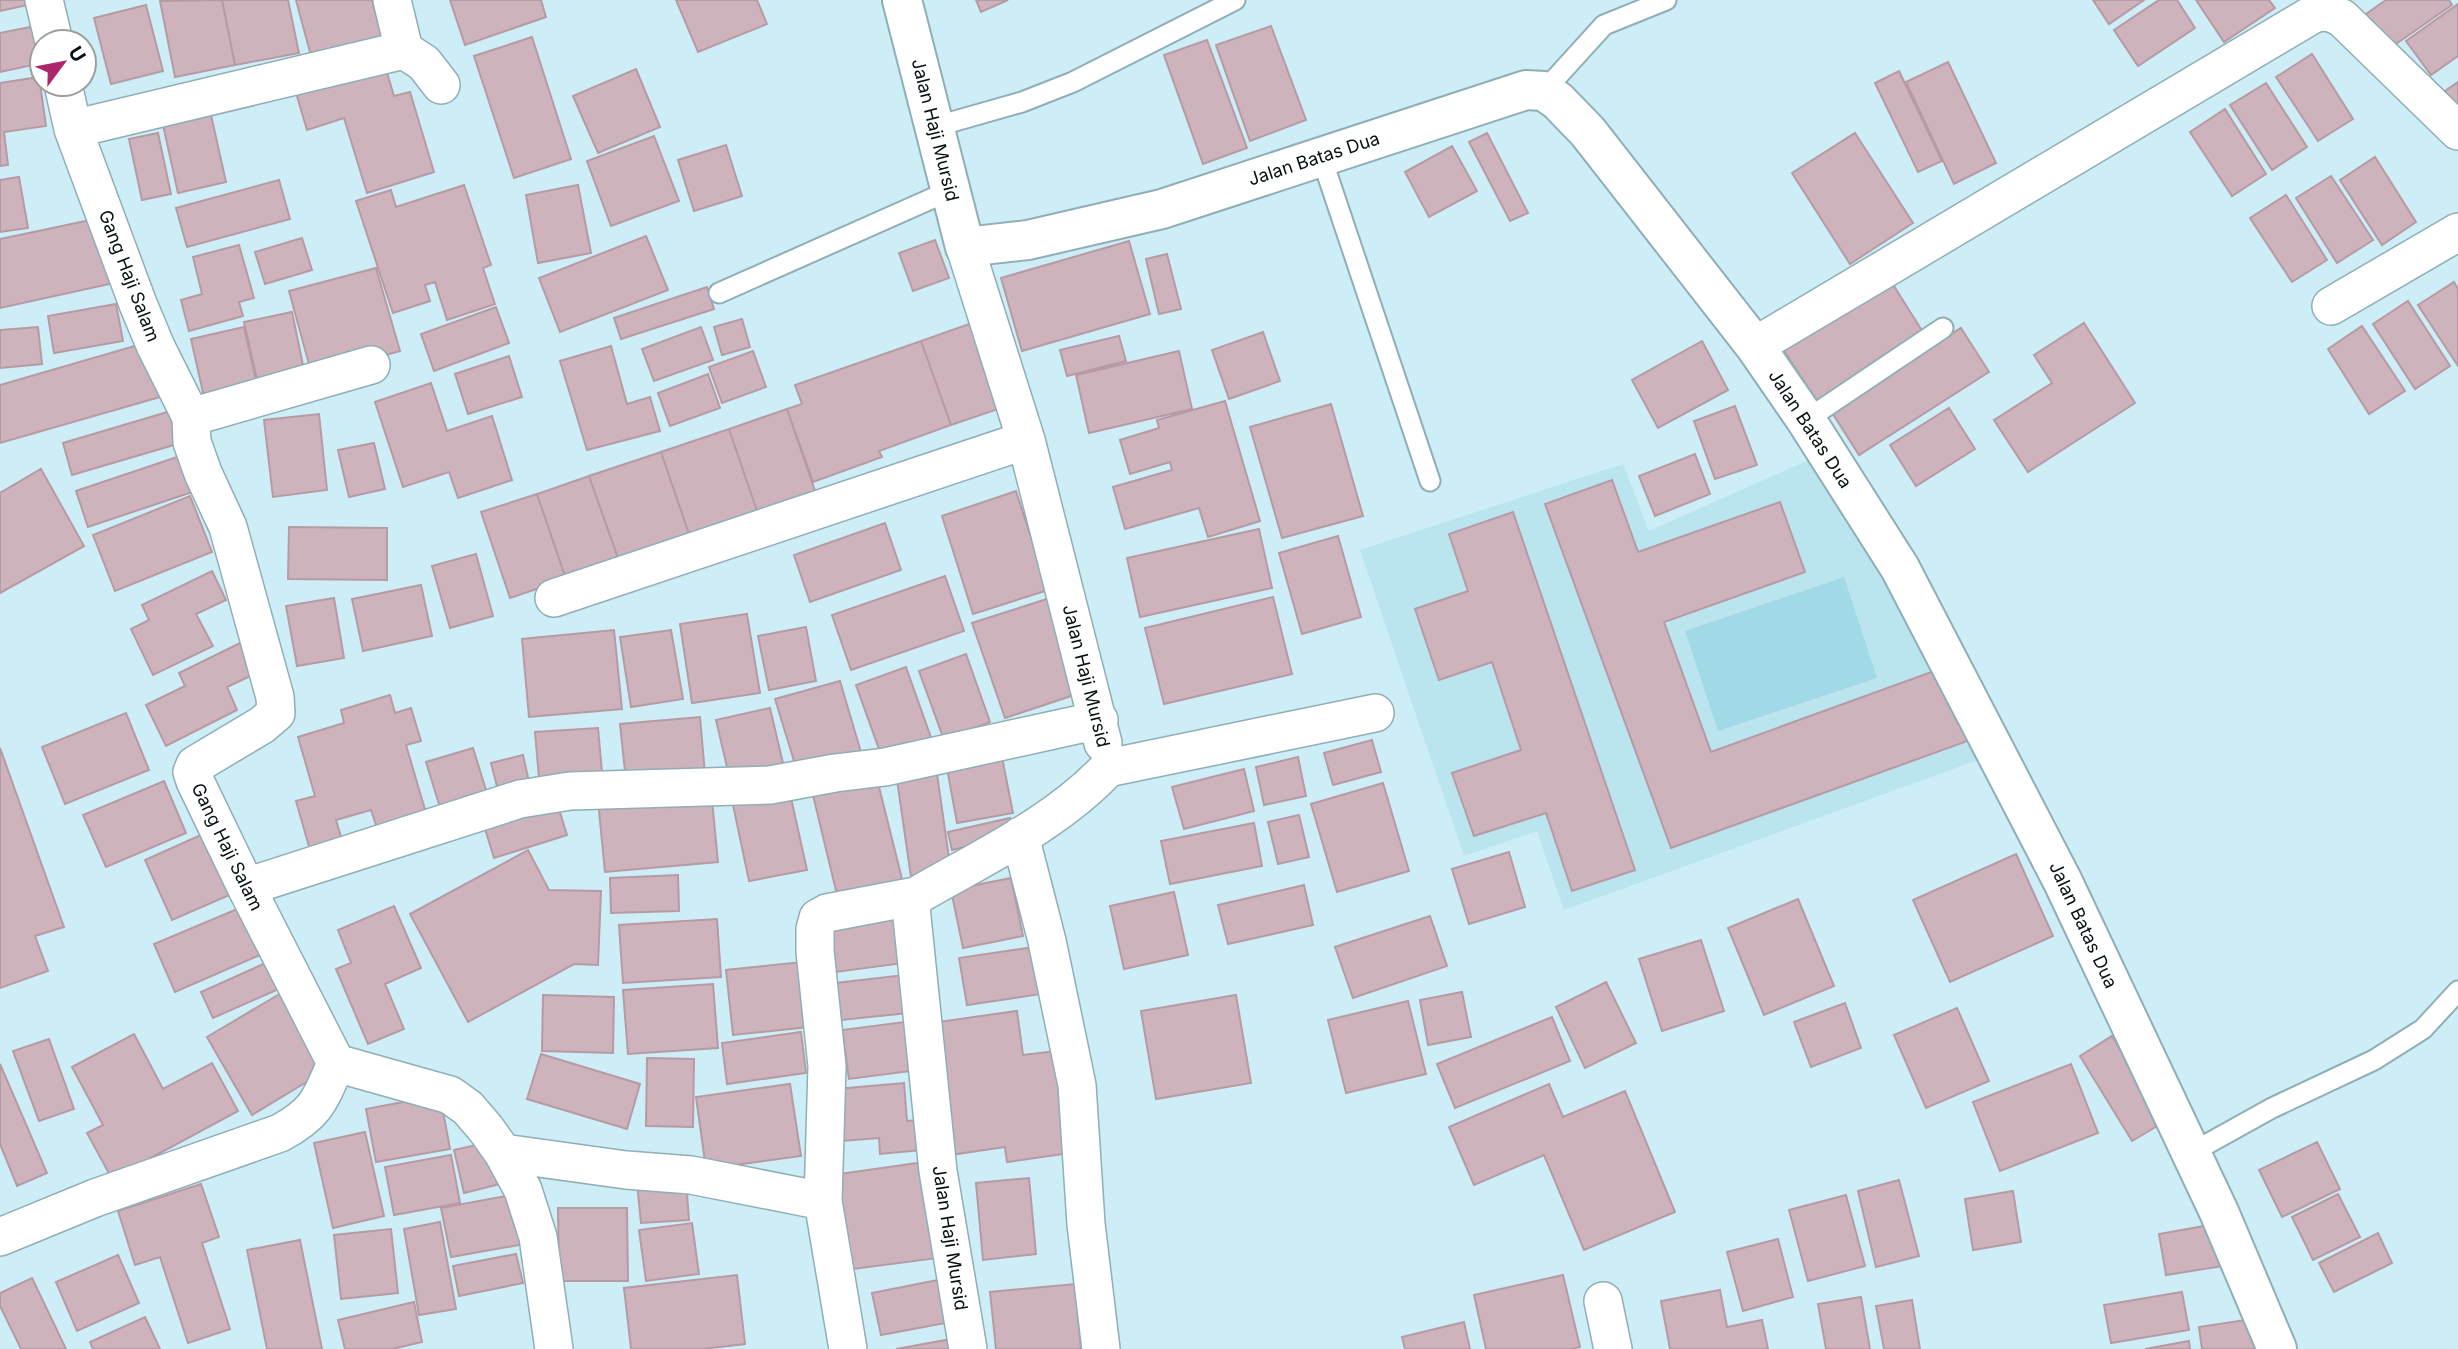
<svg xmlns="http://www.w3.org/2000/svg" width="2458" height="1349" font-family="Inter,sans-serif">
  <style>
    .built { fill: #bae4ee }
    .green { fill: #a2d9e7 }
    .building { fill: #ceb2bc; stroke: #b69aa4; stroke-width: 2 }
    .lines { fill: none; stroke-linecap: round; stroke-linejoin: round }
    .service-casing { stroke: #8faeb6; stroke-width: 23 }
    .minor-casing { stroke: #8faeb6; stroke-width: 40 }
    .tertiary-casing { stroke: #8faeb6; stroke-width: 42 }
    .service { stroke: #fff; stroke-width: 19 }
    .minor { stroke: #fff; stroke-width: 37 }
    .tertiary { stroke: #fff; stroke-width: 38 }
    .labels { text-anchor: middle; stroke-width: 5; stroke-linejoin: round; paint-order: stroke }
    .street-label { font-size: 18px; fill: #051012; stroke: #fff }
  </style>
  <rect width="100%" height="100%" fill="#cdeef6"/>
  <path class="built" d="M1818,456L1989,756L1564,910L1537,831L1464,856L1360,550L1623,464L1649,531Z"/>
  <path class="green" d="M1844,577L1877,678L1718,731L1685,631Z"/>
  <path class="building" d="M0,0H36L37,3L0,11Z
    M222,0H288L299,53L235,65Z
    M222,0L235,65L175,77L160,1Z
    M296,0H372L382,38L311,56Z
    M450,0H541L546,17L465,45Z
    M676,0H757L767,24L698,52Z
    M976,0H1008L981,12Z
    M2093,0H2144L2109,24Z
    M2159,0H2177L2195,28L2138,66L2114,30Z
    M2196,0H2269L2275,8L2224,42Z
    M2386,0H2449L2452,5L2390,48L2366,14Z
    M2458,4V56L2431,75L2406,41Z
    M146,5L163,71L111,84L94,18Z
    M45,24L42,63L0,72V33Z
    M1271,26L1306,120L1250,141L1216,45Z
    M532,37L571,159L514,178L474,56Z
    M1207,40L1247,148L1203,164L1164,55Z
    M2312,54L2353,119L2318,141L2276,77Z
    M383,59L394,96L410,92L434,172L367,193L344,118L307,130L294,86Z
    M1948,62L1996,163L1954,184L1906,82Z
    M636,69L660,127L598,153L573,96Z
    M1899,71L1942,161L1918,172L1875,83Z
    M39,77L46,126L4,132L8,165L0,166V83Z
    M2458,82V110L2445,91Z
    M2266,83L2307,147L2272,170L2230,105Z
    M2225,109L2266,174L2232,196L2190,132Z
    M211,115L226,182L178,193L163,125Z
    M158,133L171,194L142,200L129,139Z
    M1487,133L1528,213L1510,221L1469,142Z
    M1855,133L1913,223L1850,264L1792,173Z
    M654,136L679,201L611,226L587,161Z
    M726,145L742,196L694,211L678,160Z
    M1452,146L1477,191L1429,217L1405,172Z
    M2375,157L2416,222L2382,245L2340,180Z
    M2331,176L2373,240L2337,263L2296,198Z
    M19,177L28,228L0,232V180Z
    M279,180L290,219L187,247L176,208Z
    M464,185L491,265L483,268L495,304L447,320L435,282L425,285L430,301L393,313L356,201L391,190L396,207Z
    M578,185L591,253L538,263L526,195Z
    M2286,195L2327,260L2292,282L2250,218Z
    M100,218L114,283L0,308V239Z
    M646,236L668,290L560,332L539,278Z
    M302,238L312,270L265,284L255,252Z
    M935,240L949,278L913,291L899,253Z
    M1129,241L1150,314L1022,351L1001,278Z
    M239,245L254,298L239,302L243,316L189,331L181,300L202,294L193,257Z
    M1167,254L1181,309L1159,314L1146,259Z
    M376,268L400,351L312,375L289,291Z
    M1889,278L1924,334L1817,402L1781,346Z
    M2454,282L2458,289V366L2418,305Z
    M707,287L714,309L621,339L614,318Z
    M2408,301L2450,366L2415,389L2373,324Z
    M116,304L123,341L54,353L48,316Z
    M496,307L509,343L434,371L421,334Z
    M292,312L304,370L257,380L244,322Z
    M742,319L750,347L722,355L714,327Z
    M983,319L1013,404L951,425L921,341Z
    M2084,323L2135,403L2028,472L1994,420L2052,383L2034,355Z
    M2362,326L2405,391L2369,414L2328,349Z
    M38,327L42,364L0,368V330Z
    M244,327L257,385L204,397L191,339Z
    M701,327L713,360L654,381L642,349Z
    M1961,328L1989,372L1859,455L1831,411Z
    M1263,332L1280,381L1229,399L1212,350Z
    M1119,336L1126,361L1067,376L1060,350Z
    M921,341L951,425L879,451L882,457L813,482L787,409L802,404L795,385Z
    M1702,341L1728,390L1658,428L1632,380Z
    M145,343L160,397L0,443V385Z
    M611,346L627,404L650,397L660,431L587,450L560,361Z
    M753,351L766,387L722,403L709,367Z
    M1179,351L1192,409L1089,433L1076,375Z
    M509,356L522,397L468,414L455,374Z
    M708,374L720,408L670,426L658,393Z
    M431,383L447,431L492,416L512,480L458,498L449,472L403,487L375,402Z
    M1225,401L1260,521L1208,537L1199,508L1125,529L1113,487L1172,470L1170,462L1130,474L1120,440L1159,428L1157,420Z
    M1331,404L1363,516L1282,538L1250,427Z
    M1735,406L1757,465L1715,479L1694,421Z
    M1949,408L1975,449L1916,486L1890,445Z
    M787,409L816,494L758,514L729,429Z
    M174,410L184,442L72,475L63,443Z
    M319,414L327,490L273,497L264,420Z
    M729,429L758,514L690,537L661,452Z
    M374,443L385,489L349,497L338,450Z
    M661,452L690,537L619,561L589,476Z
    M186,454L198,490L88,527L76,491Z
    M1695,454L1710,494L1655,516L1639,476Z
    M41,469L84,546L0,593V493Z
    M589,476L619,561L566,579L537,494Z
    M1612,480L1638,552L1780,502L1805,572L1664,622L1711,752L1948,666L1973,739L1671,848L1545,504Z
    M1016,491L1048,590L973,614L942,516Z
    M537,494L566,579L510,598L481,512Z
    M190,496L212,552L115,591L93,535Z
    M1513,512L1635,870L1572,891L1546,813L1474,836L1452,773L1521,750L1492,662L1439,680L1415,609L1468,591L1449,534Z
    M885,523L901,570L810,602L794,555Z
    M289,527L387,528V580L288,579Z
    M1259,529L1272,588L1140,617L1127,558Z
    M1338,536L1361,617L1302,634L1279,553Z
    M476,554L493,616L450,628L432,566Z
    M212,571L226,600L196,614L213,646L153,675L131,629L149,620L142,605Z
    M945,576L964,631L851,670L832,615Z
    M421,585L432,636L363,651L352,599Z
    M1056,596L1089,690L1005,718L972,623Z
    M1273,597L1292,674L1164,704L1145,628Z
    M334,598L344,658L297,666L286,606Z
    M747,614L760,693L692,703L680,624Z
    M806,627L816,681L769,690L758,636Z
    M614,630L622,709L529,717L522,639Z
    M671,630L683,699L631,707L620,637Z
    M244,641L259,672L227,687L237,710L166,746L146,705L185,686L179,673Z
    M966,654L990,722L944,740L919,671Z
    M906,667L934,746L884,763L856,685Z
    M840,681L863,759L799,777L775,699Z
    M390,695L395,713L411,708L421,741L406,745L426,813L377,828L371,810L336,820L342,840L310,850L296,801L315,796L298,737L344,723L341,710Z
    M770,708L785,772L731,784L716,720Z
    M126,713L149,770L65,804L42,747Z
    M700,717L705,774L626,781L620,724Z
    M598,728L602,772L539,778L535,732Z
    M1372,740L1381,772L1333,785L1324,753Z
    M1000,747L1013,813L957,823L945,757Z
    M0,748L64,927L35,936L48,971L0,988Z
    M473,748L490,803L443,817L426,762Z
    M523,755L531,791L500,798L491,763Z
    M1298,757L1306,796L1264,805L1256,767Z
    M1244,769L1254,811L1184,829L1172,787Z
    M875,771L905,891L840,907L811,787Z
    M937,774L951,872L911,877L897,780Z
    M164,781L186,833L106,867L83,815Z
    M1383,783L1409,871L1337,892L1311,804Z
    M789,789L807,870L749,881L732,800Z
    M711,790L718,862L605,872L598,801Z
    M555,796L567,835L494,858L482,819Z
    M1299,815L1309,857L1278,864L1268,822Z
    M1010,818L1015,835L952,850L948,832Z
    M1254,823L1262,866L1170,884L1161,841Z
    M214,829L241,890L172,920L145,860Z
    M528,850L549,890L601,891L598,965L574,964L468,1022L410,914Z
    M1509,852L1525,907L1469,924L1452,869Z
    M2016,854L2053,936L1950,982L1913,900Z
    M678,875L679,911L611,913L610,878Z
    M1011,878L1023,936L963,948L951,890Z
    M1304,885L1313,925L1228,944L1218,905Z
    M1174,892L1188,955L1124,969L1110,906Z
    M1798,899L1834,986L1764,1015L1728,928Z
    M249,904L269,951L175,992L154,944Z
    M394,906L421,968L385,984L404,1029L368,1044L336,969L351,963L338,930Z
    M897,912L904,963L828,973L822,921Z
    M1430,916L1447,966L1353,998L1335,947Z
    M717,919L721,977L623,983L619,925Z
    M1701,940L1724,1011L1662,1031L1639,959Z
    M1034,947L1041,994L967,1005L959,958Z
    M270,961L281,988L213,1018L201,992Z
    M811,961L818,1026L733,1035L726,970Z
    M913,974L917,1012L832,1021L827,984Z
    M1606,982L1636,1043L1585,1068L1556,1007Z
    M713,984L718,1048L628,1054L623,990Z
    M283,992L328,1069L252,1115L207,1037Z
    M1462,992L1471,1037L1428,1045L1420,1000Z
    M543,995L614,997L613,1053L542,1051Z
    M1236,995L1251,1083L1156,1099L1141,1011Z
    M1408,1001L1426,1074L1346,1093L1328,1020Z
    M1845,1003L1861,1048L1811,1067L1794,1022Z
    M1957,1008L1989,1081L1926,1108L1894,1035Z
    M1017,1011L1023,1055L1056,1051L1071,1153L1007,1162L1005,1147L950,1155L931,1023Z
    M1552,1017L1570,1061L1455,1108L1437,1064Z
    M904,1022L911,1071L849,1079L842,1030Z
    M801,1032L806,1073L727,1084L722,1043Z
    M134,1034L163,1089L212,1063L238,1111L112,1179L87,1133L103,1125L72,1067Z
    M2112,1036L2164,1122L2132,1141L2080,1056Z
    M49,1039L74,1109L39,1121L13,1051Z
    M541,1054L640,1084L627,1129L527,1099Z
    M647,1058L694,1059L693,1127L646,1126Z
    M0,1064L47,1173L17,1186L0,1144Z
    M2071,1064L2098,1133L2000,1171L1973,1102Z
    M904,1083L907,1121L930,1119L932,1149L880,1154L879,1138L842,1141L836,1089Z
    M790,1084L801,1156L706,1169L696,1097Z
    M1549,1084L1563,1117L1625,1091L1675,1212L1584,1250L1544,1155L1474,1185L1449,1127Z
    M440,1095L450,1149L376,1162L366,1109Z
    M365,1132L384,1216L333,1228L314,1143Z
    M490,1142L500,1184L464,1193L454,1150Z
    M2317,1142L2340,1189L2282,1217L2259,1170Z
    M451,1155L460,1203L394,1215L385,1167Z
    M932,1161L945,1257L846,1270L832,1175Z
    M1029,1178L1036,1254L983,1260L976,1183Z
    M686,1180L689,1220L641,1223L637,1183Z
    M1899,1180L1919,1256L1876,1267L1858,1191Z
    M201,1184L219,1237L202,1243L230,1329L188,1343L160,1257L135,1265L118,1211Z
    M2013,1191L2021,1242L1973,1250L1965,1199Z
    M522,1193L530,1243L451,1257L441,1208Z
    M2338,1194L2360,1237L2313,1260L2292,1217Z
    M1846,1195L1865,1266L1808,1281L1789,1210Z
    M558,1208H627L628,1281H559Z
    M440,1222L456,1309L419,1315L404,1229Z
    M692,1223L699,1274L646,1281L639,1230Z
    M2215,1224L2223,1266L2166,1275L2159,1234Z
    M391,1229L398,1293L341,1299L334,1235Z
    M2378,1233L2392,1263L2334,1292L2319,1263Z
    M1778,1239L1793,1297L1743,1311L1727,1252Z
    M300,1240L322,1349H267L247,1250Z
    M516,1254L523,1283L459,1296L453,1266Z
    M118,1255L139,1303L77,1331L56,1282Z
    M737,1275L745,1344L702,1349H631L624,1288Z
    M1563,1275L1580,1347L1571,1349H1486L1474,1295Z
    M32,1278L66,1349H21L0,1306V1293Z
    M948,1278L956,1321L881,1335L872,1293Z
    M1075,1284L1081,1349H996L990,1292Z
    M1720,1290L1727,1327L1762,1320L1768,1349H1670L1661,1301Z
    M2182,1292L2189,1330L2111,1343L2104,1305Z
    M1861,1297L1870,1349H1826L1818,1304Z
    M1912,1300L1920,1349H1884L1876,1306Z
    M414,1302L422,1342L392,1349H345L338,1320Z
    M145,1317L160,1349H93L90,1342Z
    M2259,1318L2264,1349H2202L2199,1327Z
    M1464,1322L1470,1349H1405L1402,1337Z
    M962,1337L964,1349H896Z
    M2189,1341L2190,1349H2145Z"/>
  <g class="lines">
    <defs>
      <path id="service" d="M1544,91L1604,25L1666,0
        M934,127L1022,102L1073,82L1235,0
        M1321,156L1430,481
        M719,293L951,190
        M1806,420L1943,328
        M2191,1153L2272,1108L2374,1060L2423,1029L2458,991"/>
      <path id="minor" d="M44,0L54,42
        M392,0L404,50L424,63L441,85
        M63,84L73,129L138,304L156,347L191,417L192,442L203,473L228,527L275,697L276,713L262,725L195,765L192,772L195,781L246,887L336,1063L450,1095L468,1108L486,1129L503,1153L523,1190L538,1237L554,1349
        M73,129L404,50
        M965,247L1026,440L1103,743
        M2331,306L2458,232
        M1755,346L2315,13L2329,12L2342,18L2458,131
        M191,417L371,365
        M554,598L1026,440
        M1108,768L1375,713
        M1020,836L1047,941L1077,1085L1086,1224L1101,1349
        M246,887L520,799L570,791L770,785L835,773L885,767L1099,720
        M503,1153L626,1170L691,1175L823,1201
        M0,1237L95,1198L280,1133C317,1113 320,1100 336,1063
        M1603,1301L1613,1349
        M848,1349L823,1201L827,1066L815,951V929L818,918L827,913L916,896
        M968,1349L938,1171L911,907L916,896C981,858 1056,824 1108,768"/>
      <path id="tertiary" d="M902,0L965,247L1028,240L1162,209L1526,90L1544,91L1558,101L1588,132L1755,346L1806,420L1900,568L2063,882L2219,1212L2277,1349"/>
    </defs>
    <use href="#service" class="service-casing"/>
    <use href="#minor" class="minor-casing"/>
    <use href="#tertiary" class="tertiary-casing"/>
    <use href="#service" class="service"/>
    <use href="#minor" class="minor"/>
    <use href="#tertiary" class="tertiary"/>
  </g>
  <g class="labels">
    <g class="street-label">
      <text transform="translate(935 130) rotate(76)" y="6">Jalan Haji Mursid</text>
      <text transform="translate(1314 159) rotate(-18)" y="6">Jalan Batas Dua</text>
      <text transform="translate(129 276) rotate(69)" y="6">Gang Haji Salam</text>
      <text transform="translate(1810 429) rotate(57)" y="6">Jalan Batas Dua</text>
      <text transform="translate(1086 676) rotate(76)" y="6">Jalan Haji Mursid</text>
      <text transform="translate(227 847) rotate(64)" y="6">Gang Haji Salam</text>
      <text transform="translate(2083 925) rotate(65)" y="6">Jalan Batas Dua</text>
      <text transform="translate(950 1238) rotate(81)" y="6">Jalan Haji Mursid</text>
    </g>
  </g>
  <g transform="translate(63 63) rotate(58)"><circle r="33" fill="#ffffff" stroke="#9b9fa0" stroke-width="2"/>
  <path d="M0-5L12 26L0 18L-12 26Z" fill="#ad266c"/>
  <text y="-10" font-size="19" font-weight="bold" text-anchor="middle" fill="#051012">U</text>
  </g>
</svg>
